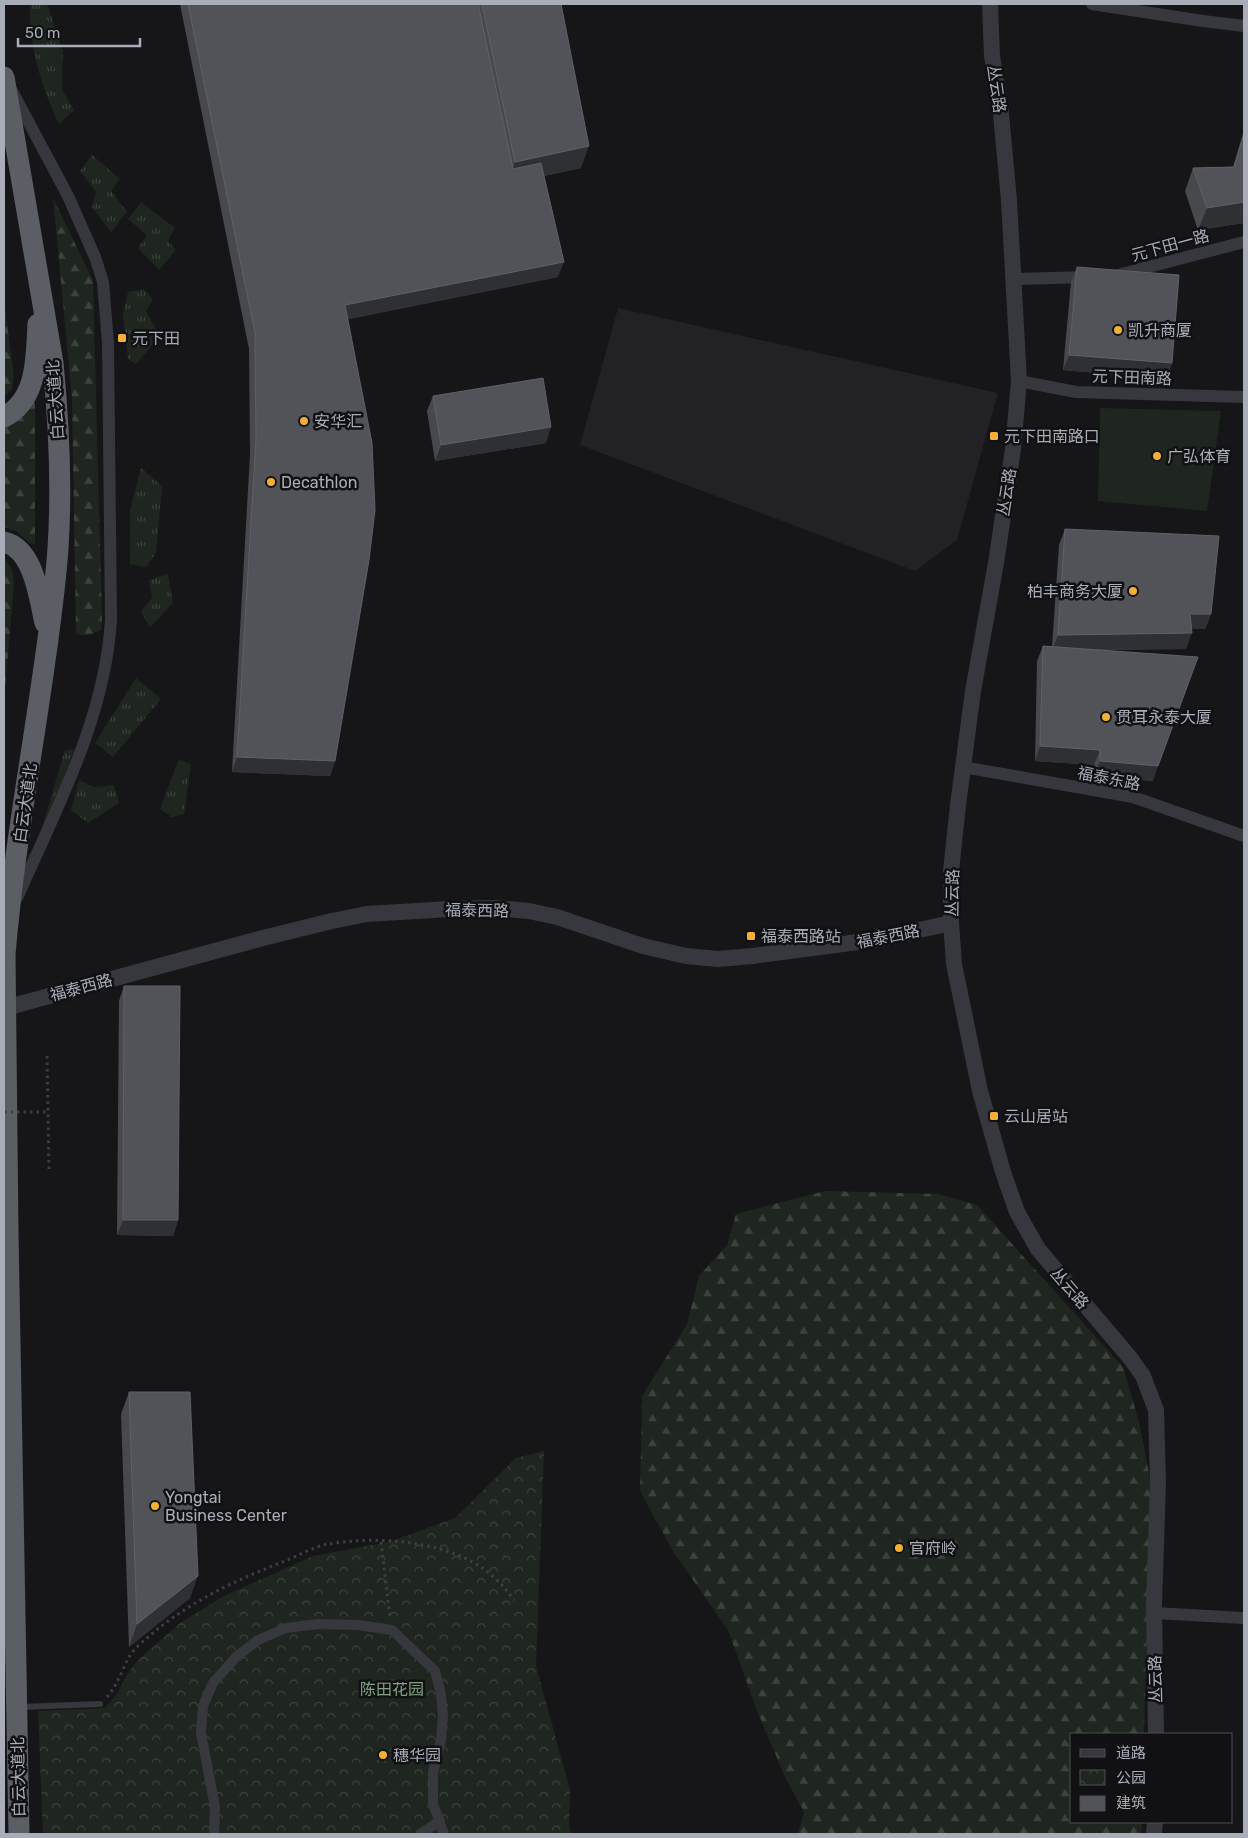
<svg xmlns="http://www.w3.org/2000/svg" width="1248" height="1838" font-family="Rubik,'Noto Sans SC',sans-serif">
  <style>
    .built { fill: #222225 }
    .grass { fill: url(#grass-tufts) }
    .forest { fill: url(#forest-firs) }
    .park { fill: url(#park-crowns) }
    .garden { fill: #1e261f }
    .lines { fill: none; stroke-linecap: round; stroke-linejoin: round }
    .path { stroke: #3d3f44; stroke-width: 3; stroke-dasharray: 2.5 4; stroke-linecap: butt }
    .service { stroke: #37383d; stroke-width: 6 }
    .pedestrian { stroke: #37383d; stroke-width: 10 }
    .minor { stroke: #37383d; stroke-width: 12 }
    .tertiary { stroke: #37383d; stroke-width: 16 }
    .trunk { stroke: #5b5e65; stroke-width: 21 }
    .path-bridge { stroke: #3d3f44; stroke-width: 3; stroke-dasharray: 2.5 4; stroke-linecap: butt }
    .wall { fill: #47494d }
    .shaded-wall { fill: #2f3033 }
    .building { fill: #525359; stroke: #5f6168 }
    .poi-dot { fill: #f2b134; stroke: #111113; stroke-width: 2 }
    .labels { text-anchor: middle; stroke-width: 5; stroke-linejoin: round; paint-order: stroke }
    .street-label { font-size: 16px; fill: #a8adb8; stroke: #111113 }
    .poi-label { font-size: 16px; fill: #a8adb8; stroke: #111113; text-anchor: start }
    .park-label { font-size: 16px; fill: #7fa381; stroke: #111113 }
  </style>
  <defs>
    <pattern id="grass-tufts" width="24" height="20" patternUnits="userSpaceOnUse" patternTransform="scale(1.25)"><rect width="24" height="20" fill="#1e261f"/><path d="M3 7l-1-3M5 7V3M7 7l1-3M15 17l-1-3M17 17v-4M19 17l1-3" fill="none" stroke="#3c433d"/></pattern>
    <pattern id="forest-firs" width="22" height="20" patternUnits="userSpaceOnUse" patternTransform="scale(1.25)"><rect width="22" height="20" fill="#1e261f"/><path d="M5 1l3.5 6h-7zM16 11l3.5 6h-7z" fill="#3c433d"/></pattern>
    <pattern id="park-crowns" width="20" height="18" patternUnits="userSpaceOnUse" patternTransform="scale(1.25)"><rect width="20" height="18" fill="#1e261f"/><path d="M2 6a3 3 0 1 1 6 0M12 15a3 3 0 1 1 6 0" fill="none" stroke="#3c433d"/></pattern>
  </defs>
  <rect width="100%" height="100%" fill="#161618"/>
  <path class="built" d="M618,308L998,393L957,540L915,571L580,445Z"/>
  <path class="grass" d="M30,4H47L63,51L62,89L74,110L59,124C41,86 29,46 30,4Z
    M92,155L120,179L111,191L127,212L111,232L92,207L96,192L80,171Z
    M141,202L175,228L168,241L176,250L159,270L138,248L147,235L128,219Z
    M144,289L153,299L146,311L160,336L136,364L128,359L123,314L128,292Z
    M141,468L162,486L156,553L146,567L130,564V510Z
    M168,574L173,603L150,627L141,612L152,598L149,580Z
    M136,678L161,699L113,757L95,743Z
    M74,749L36,857L42,828L65,750Z
    M179,759L191,765L184,814L172,817L160,809Z
    M79,780L94,787L114,785L119,803L88,823L71,810Z"/>
  <path class="forest" d="M53,197L93,281L102,620L101,630C92,634 85,637 76,634L72,399Z
    M4,299L14,377L12,389L4,397Z
    M28,402H35V544L30,543L16,531L4,527V424Z
    M4,557L12,569L14,583L4,702Z
    M825,1191L939,1194L977,1205L1123,1367L1139,1422L1151,1484L1144,1734H1072V1822H1142L1141,1834H798L804,1812L784,1775L756,1708L728,1630L674,1553L640,1491L642,1396L687,1324L699,1276L727,1245L736,1214Z"/>
  <path class="park" d="M544,1451L536,1666L570,1790L569,1827L571,1834H43L38,1711L105,1708L117,1694L126,1676L137,1661L180,1623L224,1596L313,1556L389,1542L455,1518L516,1458Z"/>
  <path class="garden" d="M1100,408L1221,411L1207,511L1098,501Z"/>
  <g class="lines">
    <path class="path" d="M47,1056L49,1170
      M381,1542L390,1617
      M107,1697C117,1686 122,1670 129,1657C133,1650 141,1643 147,1638C188,1602 236,1580 285,1561C298,1556 311,1548 324,1545C373,1535 444,1540 485,1570C497,1579 506,1589 514,1600"/>
    <path class="service" d="M21,1707L100,1704"/>
    <path class="pedestrian" d="M214,1834L215,1807L201,1733L203,1706L213,1683L236,1657L258,1640L286,1628L318,1624L358,1625L392,1630L435,1671L441,1694L443,1716L441,1740L433,1772V1804L444,1834
      M420,1834L440,1821"/>
    <path class="minor" d="M1092,4L1203,21L1244,26
      M12,91L68,196L95,257L103,282L108,343L111,620C105,719 56,809 17,898
      M1118,275L1244,242
      M1013,279L1088,277
      M1019,381L1076,392L1244,397
      M963,767L1133,797L1244,836
      M1154,1613L1244,1618"/>
    <path class="tertiary" d="M990,4L992,56L1000,103L1009,200L1019,381L1013,449L996,563L973,691L958,805L951,871V923L954,964L980,1091L1003,1172L1017,1212L1038,1249L1131,1359L1143,1376L1156,1410L1158,1483L1154,1604L1156,1734
      M5,1008L263,938L332,921L367,914L449,909L495,908L529,911L557,917L643,946L686,956L718,959L753,956L873,940L951,923
      M1154,1834L1155,1822"/>
    <path class="trunk" d="M4,77L53,363C59,424 62,487 58,548C56,578 52,609 48,639C34,744 14,848 5,954L8,1233L19,1834
      M4,417C38,399 36,358 38,324
      M4,542C34,549 39,597 45,623"/>
    <path class="path-bridge" d="M4,1112H48"/>
  </g>
  <path class="wall" d="M180,4H561L581,168L544,176L558,277L348,319L335,761L330,776L232,772L250,454L249,349Z
    M1244,130V223L1198,230L1185,191L1193,168L1233,167Z
    M1077,267L1172,363L1166,379L1063,370L1071,282Z
    M433,396L546,443L435,461L427,411Z
    M1065,529L1211,614L1205,629H1192L1186,649L1097,650L1153,781L1094,776V765L1035,761L1037,661L1043,646L1052,647L1059,545Z
    M124,986L178,1220L173,1236L117,1235L119,1001Z
    M129,1392L190,1598L129,1647L121,1414Z"/>
  <path class="shaded-wall" d="M589,146L581,168L507,184L515,162Z
    M1244,202V223L1198,230L1207,208Z
    M564,262L558,277L340,321L345,305Z
    M1069,355L1172,363L1166,379L1063,370Z
    M551,427L546,443L435,461L441,445Z
    M1190,614H1211L1205,629H1185Z
    M1192,633L1186,649L1052,650L1058,635Z
    M1040,746L1100,750L1094,765L1035,761Z
    M237,757L335,761L330,776L232,772Z
    M1100,761L1158,766L1153,781L1094,776Z
    M123,1220H178L173,1236L117,1235Z
    M198,1576L190,1598L129,1647L137,1624Z"/>
  <path class="building" d="M188,4H478L513,169L541,163L564,262L345,305L372,443L375,510L369,560L335,761L237,757L256,439L255,333Z
    M482,4H561L589,146L515,162Z
    M1244,134V202L1207,208L1193,168L1234,167Z
    M1077,267L1179,275L1172,363L1069,355Z
    M543,378L551,427L441,445L433,396Z
    M1065,529L1219,536L1211,614H1190L1192,633L1058,635Z
    M1043,646L1198,657L1158,766L1100,761V750L1040,746Z
    M124,986H180L178,1220H123Z
    M129,1392H190L198,1576L137,1624Z"/>
  <g class="poi-dot">
    <circle cx="1118" cy="330" r="5"/>
    <rect x="117" y="333" width="10" height="10" rx="2.5"/>
    <circle cx="304" cy="421" r="5"/>
    <rect x="989" y="431" width="10" height="10" rx="2.5"/>
    <circle cx="1157" cy="456" r="5"/>
    <circle cx="271" cy="482" r="5"/>
    <circle cx="1133" cy="591" r="5"/>
    <circle cx="1106" cy="717" r="5"/>
    <rect x="746" y="931" width="10" height="10" rx="2.5"/>
    <rect x="989" y="1111" width="10" height="10" rx="2.5"/>
    <circle cx="155" cy="1506" r="5"/>
    <circle cx="899" cy="1548" r="5"/>
    <circle cx="383" cy="1755" r="5"/>
  </g>
  <g class="labels">
    <g class="street-label">
      <text transform="translate(997 89) rotate(82)" y="6">丛云路</text>
      <text transform="translate(1170 245) rotate(-15)" y="6">元下田一路</text>
      <text transform="translate(1132 377) rotate(2)" y="6">元下田南路</text>
      <text transform="translate(55 400) rotate(-94)" y="6">白云大道北</text>
      <text transform="translate(1006 492) rotate(-81)" y="6">丛云路</text>
      <text transform="translate(1109 778) rotate(11)" y="6">福泰东路</text>
      <text transform="translate(25 803) rotate(-82)" y="6">白云大道北</text>
      <text transform="translate(952 893) rotate(-89)" y="6">丛云路</text>
      <text transform="translate(477 910) rotate(1)" y="6">福泰西路</text>
      <text transform="translate(888 936) rotate(-11)" y="6">福泰西路</text>
      <text transform="translate(81 987) rotate(-15)" y="6">福泰西路</text>
      <text transform="translate(1070 1288) rotate(49)" y="6">丛云路</text>
      <text transform="translate(1155 1679) rotate(-91)" y="6">丛云路</text>
      <text transform="translate(18 1777) rotate(-91)" y="6">白云大道北</text>
    </g>
    <g class="poi-label">
      <text x="1128" y="336">凯升商厦</text>
      <text x="132" y="344">元下田</text>
      <text x="314" y="427">安华汇</text>
      <text x="1004" y="442">元下田南路口</text>
      <text x="1167" y="462">广弘体育</text>
      <text x="281" y="488">Decathlon</text>
      <text x="1123" y="597" text-anchor="end">柏丰商务大厦</text>
      <text x="1116" y="723">贯耳永泰大厦</text>
      <text x="761" y="942">福泰西路站</text>
      <text x="1004" y="1122">云山居站</text>
      <text x="165" y="1503">Yongtai<tspan x="165" dy="18">Business Center</tspan></text>
      <text x="909" y="1554">官府岭</text>
      <text x="393" y="1761">穗华园</text>
    </g>
    <g class="park-label">
      <text x="392" y="1695">陈田花园</text>
    </g>
  </g>
  <rect width="1248" height="1838" fill="none" stroke="#a8adb8" stroke-width="10"/>
  <rect x="1070" y="1733" width="162" height="90" fill="#111113" stroke="#4d4f55"/>
  <rect x="1080" y="1749" width="25" height="8" fill="#37383d" stroke="#4d4f55"/>
  <text x="1116" y="1758" font-size="15" fill="#a8adb8">道路</text>
  <rect x="1080" y="1770" width="25" height="15" fill="url(#park-crowns)" stroke="#4d4f55"/>
  <text x="1116" y="1783" font-size="15" fill="#a8adb8">公园</text>
  <rect x="1080" y="1796" width="25" height="15" fill="#525359" stroke="#4d4f55"/>
  <text x="1116" y="1808" font-size="15" fill="#a8adb8">建筑</text>
  <path d="M18 38v8h122v-8" fill="none" stroke="#a8adb8" stroke-width="2.5"/>
  <text x="25" y="38" font-size="15" fill="#a8adb8" stroke="#111113" stroke-width="4" paint-order="stroke">50 m</text>
</svg>
